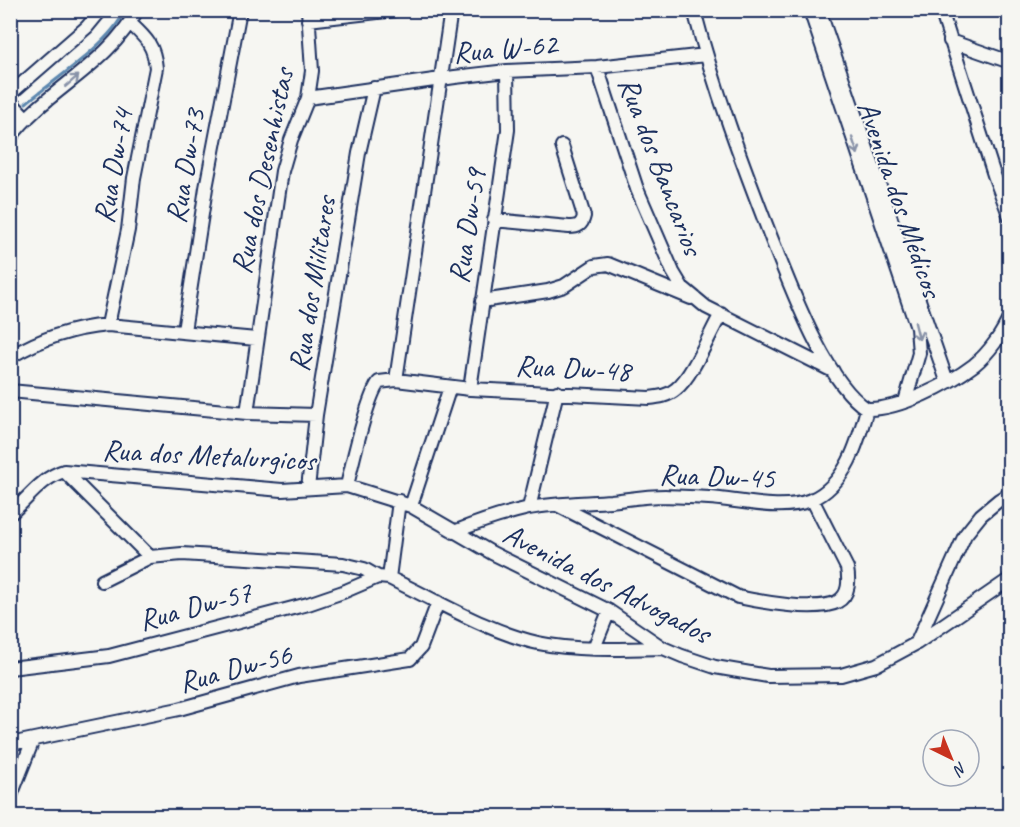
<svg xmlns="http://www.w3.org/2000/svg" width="1020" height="827" font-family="Caveat,sans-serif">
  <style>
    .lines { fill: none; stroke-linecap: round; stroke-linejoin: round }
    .stream { stroke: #5b87af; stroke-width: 3 }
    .minor-casing { stroke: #1b2f5e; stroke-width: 16 }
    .minor { stroke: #f6f6f2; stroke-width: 12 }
    .oneway { stroke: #8892a8 }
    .labels { text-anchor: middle; stroke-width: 4.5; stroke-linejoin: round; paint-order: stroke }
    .street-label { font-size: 30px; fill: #1b2f5e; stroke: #f6f6f2 }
  </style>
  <rect width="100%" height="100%" fill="#f6f6f2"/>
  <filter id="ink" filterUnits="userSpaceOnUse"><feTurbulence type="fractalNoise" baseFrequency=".0167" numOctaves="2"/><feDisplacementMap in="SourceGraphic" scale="12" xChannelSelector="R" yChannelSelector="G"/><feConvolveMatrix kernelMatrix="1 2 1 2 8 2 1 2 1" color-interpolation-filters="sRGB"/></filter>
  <g filter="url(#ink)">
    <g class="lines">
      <path class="stream" d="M26,103C54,80 111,43 125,10"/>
      <defs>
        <path id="minor" d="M694,10C714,88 743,165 772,240C791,287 825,382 867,409
          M810,10L917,328L919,353L905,402
          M819,10L947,381
          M941,10L994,175L1010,217
          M308,20L395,10
          M950,41L1010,62
          M597,67L637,189L673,272L682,287L706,307L833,371
          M10,94L87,27L101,10
          M308,98L455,77L507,71L597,67L706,55
          M10,101L27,119
          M10,138C45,90 108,66 137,10
          M494,220L569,227C578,227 582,225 584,216L562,146
          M482,301L548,291L564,286L594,266L608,264L691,298
          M108,325L128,230L134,178L156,68C154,45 146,38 130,23
          M184,331L206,188L240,10
          M10,357C40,339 74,328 108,325L256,339
          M396,380L451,10
          M470,389L508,130L507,71
          M10,391L247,413L316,415
          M867,409C899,410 949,384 974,365C989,353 1003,333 1010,316
          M247,413L282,171L291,140L308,98L312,71L308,10
          M64,471L150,557
          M347,486C352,464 367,397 379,382L396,380L470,389L649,398C659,397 668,396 676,389C692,377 710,333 721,314
          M308,488L316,415L359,153L374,88
          M557,505L738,597C761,602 817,612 837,602C850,595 849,580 847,568L812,499
          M411,506L450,387
          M529,508L557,392
          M10,514C28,499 41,478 64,471L282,490L347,486L411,506L492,553L609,611L663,648L682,656L715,667L768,676L841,675L876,665L917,643L1010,579
          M454,532C478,522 503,514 529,508C555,503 584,503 611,501C629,499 647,496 665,496C684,497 702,497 720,499C749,502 783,511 811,500C846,485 858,442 867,409
          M389,578L399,501
          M102,581L150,557L182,554L343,564L364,569L378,577
          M917,642L965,535L981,515L999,500L1010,493
          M594,648L609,611
          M10,668L109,656L308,604L343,592L378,577L389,578C436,600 488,632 538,643C575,651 624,649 663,648
          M10,744L179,709L299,676L410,659L421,647L438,602
          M10,798L33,740"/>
      </defs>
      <use href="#minor" class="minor-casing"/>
      <use href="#minor" class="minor"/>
    </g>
    <defs><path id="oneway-shaft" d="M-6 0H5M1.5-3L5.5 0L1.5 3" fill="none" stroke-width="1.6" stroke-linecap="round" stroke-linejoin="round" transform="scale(1.5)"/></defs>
    <g class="oneway">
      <use href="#oneway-shaft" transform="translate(72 81) rotate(-41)"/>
      <use href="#oneway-shaft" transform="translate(855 146) rotate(71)"/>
      <use href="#oneway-shaft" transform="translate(917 331) rotate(76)"/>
    </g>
  </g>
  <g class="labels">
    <g class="street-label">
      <text transform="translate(505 48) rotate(-5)" y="10">Rua W-62</text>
      <text transform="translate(113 166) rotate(-80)" y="10">Rua Dw-74</text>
      <text transform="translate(185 166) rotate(-80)" y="10">Rua Dw-73</text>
      <text transform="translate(661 166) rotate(69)" y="10">Rua dos Bancarios</text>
      <text transform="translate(262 171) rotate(-78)" y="10">Rua dos Desenhistas</text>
      <text transform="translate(900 199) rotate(71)" y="10">Avenida dos Médicos</text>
      <text transform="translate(467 226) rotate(-81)" y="10">Rua Dw-59</text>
      <text transform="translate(312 284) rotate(-81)" y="10">Rua dos Militares</text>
      <text transform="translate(573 368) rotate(3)" y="10">Rua Dw-48</text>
      <text transform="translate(209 455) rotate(3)" y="10">Rua dos Metalurgicos</text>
      <text transform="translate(717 476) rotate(2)" y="10">Rua Dw-45</text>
      <text transform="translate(607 583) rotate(27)" y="10">Avenida dos Advogados</text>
      <text transform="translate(195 606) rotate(-15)" y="10">Rua Dw-57</text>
      <text transform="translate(235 668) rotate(-15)" y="10">Rua Dw-56</text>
    </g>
  </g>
  <rect width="1020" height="827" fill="none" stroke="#f6f6f2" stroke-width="36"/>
  <rect x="18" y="18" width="984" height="791" fill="none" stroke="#1b2f5e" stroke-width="2" filter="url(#ink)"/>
  <g transform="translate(951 758) rotate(137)"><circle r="28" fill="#f6f6f2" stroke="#9ea6b7" stroke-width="1.5"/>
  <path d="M0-4.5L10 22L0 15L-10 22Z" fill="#c8321e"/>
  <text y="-9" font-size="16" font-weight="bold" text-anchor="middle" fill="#1b2f5e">N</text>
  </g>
</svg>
